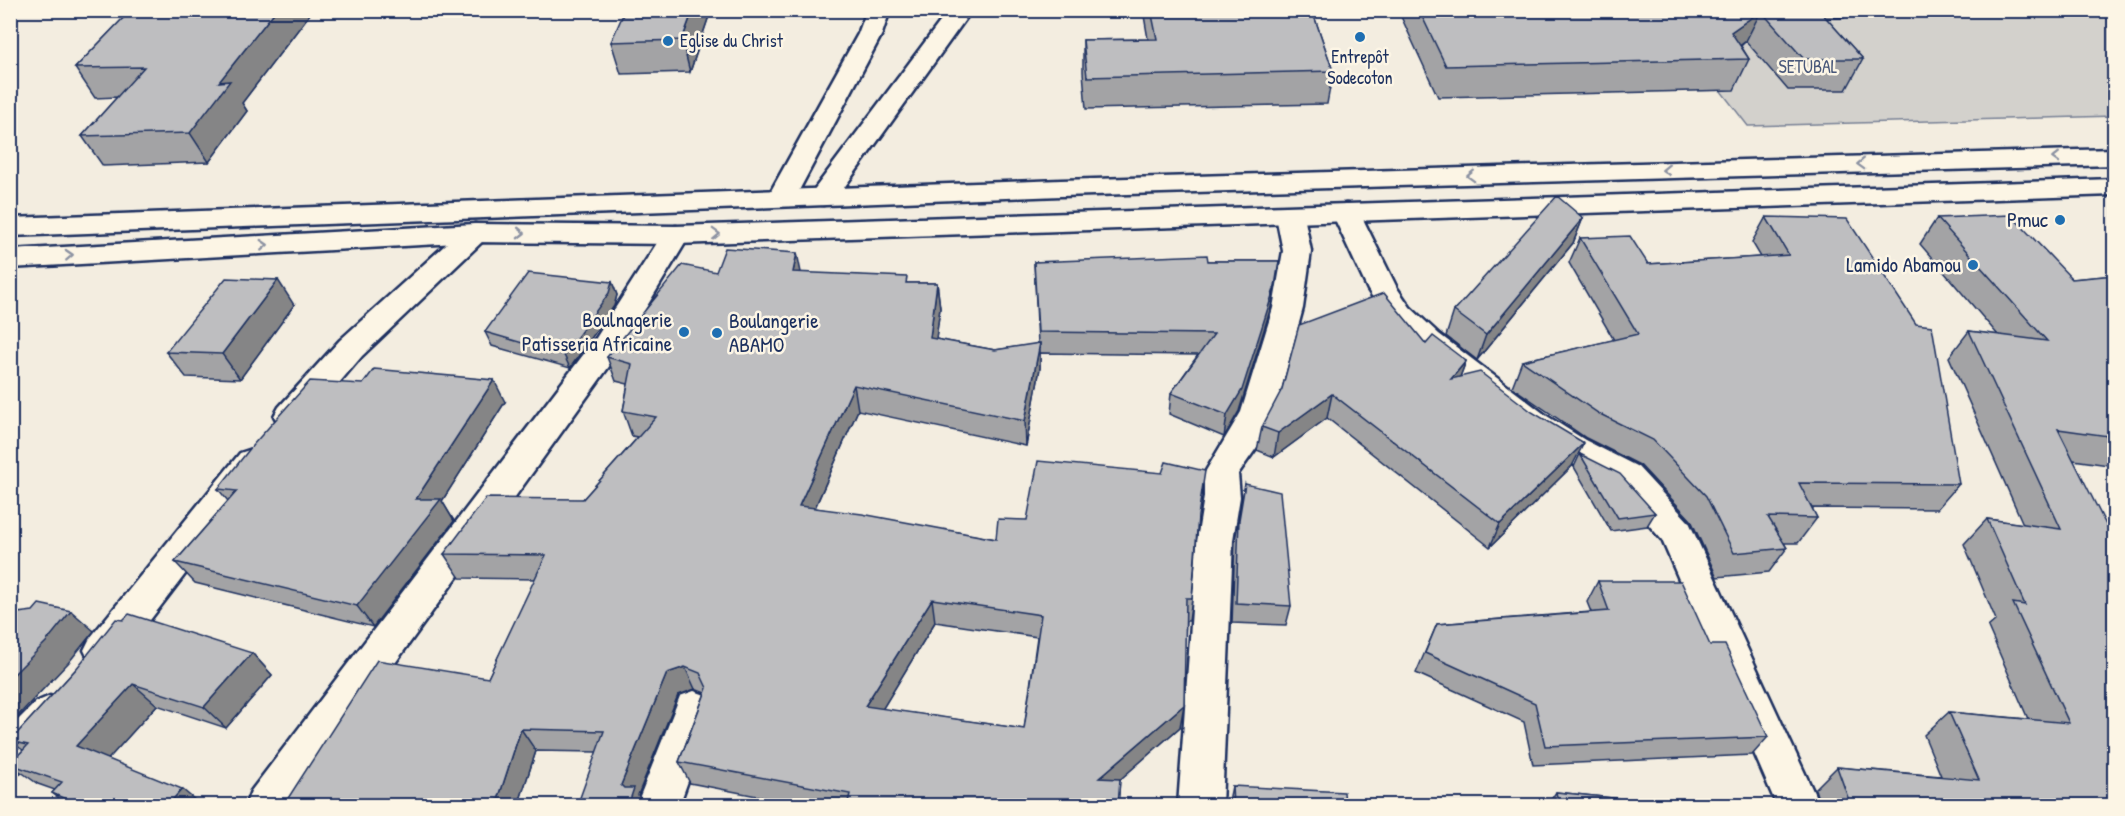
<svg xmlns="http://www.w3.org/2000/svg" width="2125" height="816" font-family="'Patrick Hand',sans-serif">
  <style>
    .green { fill: #d3d1cc; stroke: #778095; stroke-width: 1.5 }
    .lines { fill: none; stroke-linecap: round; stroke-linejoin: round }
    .minor-casing { stroke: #1b2f5e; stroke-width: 5 }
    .major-casing { stroke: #1b2f5e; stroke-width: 5 }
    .minor { fill: #fcf5e5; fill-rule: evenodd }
    .major { fill: #fcf5e5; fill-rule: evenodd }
    .wall { fill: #a3a3a5; stroke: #1b2f5e; stroke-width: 1.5; fill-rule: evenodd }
    .shaded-wall { fill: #858586; stroke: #1b2f5e; stroke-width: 1.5 }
    .building { fill: #bebec0; stroke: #1b2f5e; stroke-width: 1.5; fill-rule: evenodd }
    .oneway { stroke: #8c92a2 }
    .poi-dot { fill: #1f6fb2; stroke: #fcf5e5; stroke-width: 2 }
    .labels { text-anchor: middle; stroke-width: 5; stroke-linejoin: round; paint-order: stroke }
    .far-poi-label { font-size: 18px; fill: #1b2f5e; stroke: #fcf5e5; text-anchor: start }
    .far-park-label { font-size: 18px; fill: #49587a; stroke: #fcf5e5 }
    .poi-label { font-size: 21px; fill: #1b2f5e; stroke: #fcf5e5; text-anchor: end }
  </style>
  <rect width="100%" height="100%" fill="#f3ede0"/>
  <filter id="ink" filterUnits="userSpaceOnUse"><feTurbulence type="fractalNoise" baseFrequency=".0167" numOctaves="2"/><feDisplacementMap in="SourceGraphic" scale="12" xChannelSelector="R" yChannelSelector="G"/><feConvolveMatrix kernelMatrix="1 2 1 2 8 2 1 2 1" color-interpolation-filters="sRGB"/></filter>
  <g filter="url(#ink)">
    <path class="green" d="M1659,11H2114V116L1748,126Z"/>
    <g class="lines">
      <defs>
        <path id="minor" d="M867,10H890L882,34L795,198L791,204L781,206L771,204L767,198L858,34Z
          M949,10H972L833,203L823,205L813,203L809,197L813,191Z
          M1346,204L1356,207L1360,213L1397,288L1410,307L1439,334L1547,416L1585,440L1638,467L1689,522L1820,806H1777L1662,540L1614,485L1561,458L1523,434L1417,350L1388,321L1368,290L1332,213L1336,207Z
          M1290,207L1300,210L1304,216L1311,251L1303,308L1275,412L1257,447L1238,474L1240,497L1233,540L1222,806H1178L1197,540L1204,497V474L1241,412L1273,308L1283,251L1276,216L1280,210Z
          M475,224L485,227L489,233L485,239L362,356L303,425L291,428L279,425L274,416L279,407L340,340L465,227Z
          M676,226L686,229L690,235L618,354L292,806H245L251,791L596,338L666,229Z
          M252,449L264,453L269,462L264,471L118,662L104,667L90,662L84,650L90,638L240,453Z
          M694,691L708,696L714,709L679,806H636L680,696Z
          M50,696L64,702L70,715C60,739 35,768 10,777V728L36,702Z"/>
        <path id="major" d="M2114,149V165L1061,196L10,236V218L1061,180Z
          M2114,179V195L676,244L475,242L10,268V250L475,224L676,226Z"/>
      </defs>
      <use href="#minor" class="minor-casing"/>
      <use href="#major" class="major-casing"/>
      <use href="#minor" class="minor"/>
      <use href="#major" class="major"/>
    </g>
    <path class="wall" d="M131,10H313L242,103L247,111L209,162L103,166L82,136L117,97L95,98L75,68Z
      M711,10L690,72L621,74L611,42Z
      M1143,10H1312L1333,71L1327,104L1086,109L1083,72V40L1148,39Z
      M1398,10H1848L1844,18H1826L1863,59L1846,90H1788L1746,41L1741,46L1749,59L1734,90L1438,97Z
      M1766,217L1959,484L1937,509L1812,508L1817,518L1798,543H1784L1787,548L1769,572L1717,577L1691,520L1640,465L1586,438L1512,387L1522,361L1614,340L1569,263L1580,238L1648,264L1761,257L1752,242Z
      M1583,218L1573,243L1477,360L1446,336L1454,311Z
      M1937,218L2072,279L2115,275V466L2073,460L2115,806H1820L1815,789L1837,767L1941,776L1924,735L1949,712L2028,719L1988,627L1996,620L1964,544L1987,519L2023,524L1949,357L1969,331L1998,335L1920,244Z
      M1208,261H1279L1271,307L1239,411L1224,437L1169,414L1171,393L1198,355L1040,353V368L1026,446L858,410L815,508L996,539L1198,522L1192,598L1189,621H1186L1180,727L1120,779L1118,806H808L690,783L679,762L705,693L695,689L678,695L638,795L596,752L536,751L518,806L488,678L536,579L460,578L444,554L583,499L638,437L632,436L623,411L628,384L616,381L607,357L716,272L801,273L908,283H937L940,308L936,339L995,350L1038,344L1034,262ZM935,622L1037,637L1024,729L882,709Z
      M612,282L617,295L614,306L570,368L492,346L485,332Z
      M294,305L240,379L186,377L166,352Z
      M1426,344L1466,361L1460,377L1572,466L1490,547L1327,418L1274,457L1257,450L1262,427Z
      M505,402L442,501L454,521L373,627L195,583L175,562L228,501L218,489Z
      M1580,454L1655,513L1647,526L1611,531L1574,467Z
      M1245,484L1291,606L1286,625L1232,623L1235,540Z
      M1598,581L1710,645L1768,737L1752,755L1533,765L1524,722L1416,673L1437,624L1591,612L1587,602Z
      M252,653L272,675L226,728L157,705L108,759L202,806H69L52,793L55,790L38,784L10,764L23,750L10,741L76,669Z
      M1232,786L1345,806H1228Z
      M1556,792L1688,806H1547Z"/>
    <path class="shaded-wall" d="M276,10H313L242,103L247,111L209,162L190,133L219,82Z
      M693,10H711L690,72L682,40Z
      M1761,11L1746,41L1722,59L1731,32Z
      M1583,218L1573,243L1477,360L1486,335Z
      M797,253L802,277L793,272Z
      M278,280L294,305L240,379L222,354Z
      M612,282L617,295L614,306L570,368L564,355Z
      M937,283L940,308L933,362L930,338Z
      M1275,286L1271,307L1239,411L1224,437L1227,415Z
      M1040,343V368L1026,446L1025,421Z
      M1466,361L1457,385L1451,379Z
      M494,380L505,402L442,501L454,521L373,627L357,606L416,499Z
      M854,385L858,410L805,530L799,506Z
      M1332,394L1327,418L1274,457L1278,433Z
      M1584,443L1572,466L1490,547L1500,524Z
      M932,599L935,622L871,728L865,706Z
      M71,611L94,631L69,662L10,724V678Z
      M252,653L272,675L226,728L204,707Z
      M685,667L695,689L678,695L638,795L645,806H628L621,785L667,673Z
      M133,684L157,705L102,766L76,746Z
      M1184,705L1180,727L1098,799L1099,778Z
      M521,729L536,751L518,806H496Z
      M182,789L202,806H167Z"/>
    <path class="building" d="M131,10H276L219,82L230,81L190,133L82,136L144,67L75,68Z
      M625,10H693L682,40L611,42Z
      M1151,10H1312L1333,71L1087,77L1083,40L1157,39Z
      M1419,10H1819L1863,59H1804L1761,11L1731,32L1749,59L1446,66Z
      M1557,196L1583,218L1486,335L1454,311Z
      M2011,215L2072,279L2115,275V437L2058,429L2112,537L2115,538V806H1851L1837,767L1979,780L1949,712L2069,723L2013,603L2025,605L1987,519L2061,529L1969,331L2047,341L1937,218Z
      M1766,217L1847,219L1916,324L1932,326L1959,484L1799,483L1817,518L1768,517L1787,548L1734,553L1706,496L1653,440L1598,413L1522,361L1638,334L1580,238L1630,236L1648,264L1789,255Z
      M725,248L797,253L793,272L907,277L906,283H937L930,338L995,350L1040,343L1025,421L854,385L799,506L862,514L996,539L998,519L1027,520L1038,461L1162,473L1166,462L1205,471L1198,516L1192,598H1186L1184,705L1099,778L1120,779L1118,806H847L850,794L679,762L707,688L700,673L685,667L667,673L621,785L624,788H634L628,806H577L604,731L521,729L496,806H283L377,660L488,678L546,555L444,554L486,498L583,499L656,417L623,411L632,364L607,357L682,265L716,272ZM932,599L1041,615L1024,729L865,706Z
      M1207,255L1208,261H1279L1275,286L1242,390L1227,415L1171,393L1214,334L1038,332L1034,262Z
      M528,273L612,282L609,293L564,355L485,332Z
      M226,278L278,280L222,354L166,352Z
      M1384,293L1426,344L1433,336L1466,361L1451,379L1480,372L1532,412L1584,443L1500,524L1332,394L1278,433L1262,427L1282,389L1299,325Z
      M374,369L494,380L416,499H441L357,606L175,562L237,491L218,489L252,446L310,381L363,384Z
      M1580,454L1620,474L1655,513L1618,518Z
      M1245,484L1280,492L1291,606L1236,603L1239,520Z
      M1598,581H1681L1710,645H1725L1768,737L1545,746L1535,703L1425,653L1437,624L1609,611Z
      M39,604L71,611L46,642L10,678V614L33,611Z
      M129,614L252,653L204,707L133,684L76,746L182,789L167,806H81L52,793L62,782L10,764L28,745L10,741L76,669L116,619L123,620Z
      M1232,786L1344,792L1345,806H1233Z
      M1556,792L1688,806H1559Z"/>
    <defs><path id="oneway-chevron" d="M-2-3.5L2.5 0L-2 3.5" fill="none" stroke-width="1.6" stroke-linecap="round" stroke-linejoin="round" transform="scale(1.5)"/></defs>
    <g class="oneway">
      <use href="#oneway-chevron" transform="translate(2056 158) rotate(178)"/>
      <use href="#oneway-chevron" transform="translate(1861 164) rotate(178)"/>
      <use href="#oneway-chevron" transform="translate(1666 170) rotate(178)"/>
      <use href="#oneway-chevron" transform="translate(1471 176) rotate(178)"/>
      <use href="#oneway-chevron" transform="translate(521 233) rotate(1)"/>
      <use href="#oneway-chevron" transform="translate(716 234) rotate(-2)"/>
      <use href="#oneway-chevron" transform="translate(264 245) rotate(-3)"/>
      <use href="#oneway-chevron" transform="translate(69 255) rotate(-3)"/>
    </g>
  </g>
  <g class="poi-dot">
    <circle cx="1360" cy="37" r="6"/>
    <circle cx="668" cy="41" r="6"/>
    <circle cx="2060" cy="220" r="6"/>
    <circle cx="1973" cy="265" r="6"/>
    <circle cx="684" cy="332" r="6"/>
    <circle cx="717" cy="333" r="6"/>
  </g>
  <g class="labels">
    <g class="far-poi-label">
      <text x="680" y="47">Eglise du Christ</text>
      <text x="1360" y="63" text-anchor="middle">Entrepôt<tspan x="1360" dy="21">Sodecoton</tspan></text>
    </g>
    <g class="far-park-label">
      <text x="1808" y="73">SETUBAL</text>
    </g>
    <g class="poi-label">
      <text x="2048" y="227">Pmuc</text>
      <text x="1961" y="272">Lamido Abamou</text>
      <text x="672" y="327">Boulnagerie<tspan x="672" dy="24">Patisseria Africaine</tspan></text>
      <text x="729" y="328" text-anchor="start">Boulangerie<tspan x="729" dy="24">ABAMO</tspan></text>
    </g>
  </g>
  <rect width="2125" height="816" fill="none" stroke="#fcf5e5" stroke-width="36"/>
  <rect x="18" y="18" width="2089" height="780" fill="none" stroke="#1b2f5e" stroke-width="2" filter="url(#ink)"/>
</svg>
